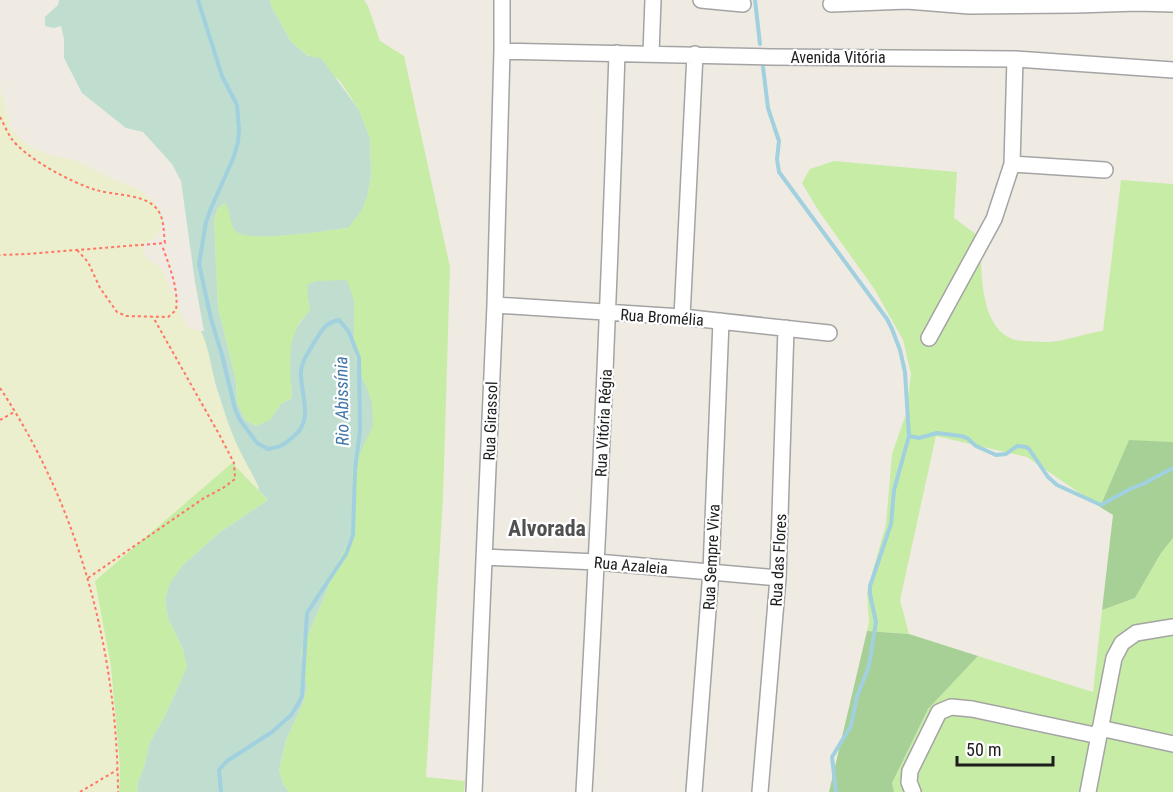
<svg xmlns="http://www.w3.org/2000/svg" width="1173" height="792" font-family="'Roboto Condensed',sans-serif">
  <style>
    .farmland { fill: #ecefcd }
    .grass { fill: #c7eca6 }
    .forest { fill: #a6d095 }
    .wetland { fill: #bfded0 }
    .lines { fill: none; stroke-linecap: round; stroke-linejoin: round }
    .stream { stroke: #a1d0df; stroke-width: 4 }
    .street-casing { stroke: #a4a4a4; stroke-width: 18 }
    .path { stroke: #ff7664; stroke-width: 2; stroke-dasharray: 3 3; stroke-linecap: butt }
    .street { stroke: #fff; stroke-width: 15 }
    .labels { text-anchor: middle; stroke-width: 4.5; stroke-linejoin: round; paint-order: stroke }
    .street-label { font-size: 16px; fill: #1d1d1d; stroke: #fff }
    .water-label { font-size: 18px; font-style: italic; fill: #4275a9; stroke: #fff }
    .district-label { font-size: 22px; font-weight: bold; fill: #505050; stroke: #fff }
  </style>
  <rect width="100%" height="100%" fill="#efebe3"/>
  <path class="farmland" d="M0,85L10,126L19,138L32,148L48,154L77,161L115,180L140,190L156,204L163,219L157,236L144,244L143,252L149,261L157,264L163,271L187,327L201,331L207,343L216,387L231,431L259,488L258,489L232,463L96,581L111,666L120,767L119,792H0Z"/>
  <path class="grass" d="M270,0H364L368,6L380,41L404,56L450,267L443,498L426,777L465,781L464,792H289L283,784L279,771L286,740L303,703L307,687L303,671L301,651L325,595L333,572L351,536L352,474L355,463L366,385L359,371L354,351V300L308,299L310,310L299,323L290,364L292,398L281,404L270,421L256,426L245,420L237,403L236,382L218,307L214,220L218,208L225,203L229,208L233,228L253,236L287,235L348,228L368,193L371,174L370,139L359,110L340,81L291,42L271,6Z
    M834,161L957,172L954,218L981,238C981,268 979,326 1012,339C1017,341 1043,342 1049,342C1067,341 1085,333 1103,331L1121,180L1173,184V442L1129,441L1100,507L1027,457L936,436L900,600L909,634L867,631L869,622L867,592L886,524L892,454L906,414L911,374L903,340L875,290L818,210L802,183L810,169Z
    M232,463L268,500L219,533L183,565L165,599L168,618L183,649L187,667L164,718L150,742L144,767L137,785L138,792H119L120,767L111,666L95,581Z
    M1173,538V792H894L892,783L928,709L978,656L1093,692L1102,610L1135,598L1161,553Z"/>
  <path class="forest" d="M1129,440L1173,442V538L1161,553L1135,598L1102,610L1113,515L1100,507Z
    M867,631L909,634L978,656L928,709L892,783L894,792H829Z"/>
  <path class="wetland" d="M59,0H270L271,6L291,42L308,56L321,58L359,110L370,139L371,174L368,193L362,210L348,228C328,230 251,243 237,232C228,225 232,211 225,203L218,208L214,220L218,307L236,382L237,403L245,420L256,426L270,420L281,404L292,398C291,374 286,347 298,326C301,320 306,315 310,310L308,299L307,285L316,281L347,280L354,300V351L359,371L366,385L372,403L373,426L355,463L352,474L354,514L351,536L333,572L325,595L301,651L303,671L307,687L303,703L286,740L279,771L283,784L289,792H138L137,785L144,767L150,742L164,718L187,667L183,649L168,618L165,599L170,583L183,565L219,533L268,500L258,489L259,488C253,475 246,463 240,451C230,431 224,410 217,389C211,370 210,350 201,331H204L195,282L181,181L172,164L143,132L126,128L82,93L64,58V39L61,26L54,28L45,26V17L58,5Z"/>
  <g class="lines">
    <path class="stream" d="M198,0L222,76L237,105L239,129L238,142L233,159L211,208L206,222L199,264L211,319L222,355L235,409L240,420L257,443L268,449C280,447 284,445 293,437C315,420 300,394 301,371C302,359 310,350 315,341C323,329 325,323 339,320L349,332L359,358L360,430L355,470L353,535L346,554L307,613L302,696L298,704L291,715L272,732L227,761L219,770L221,792
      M755,0L760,44
      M763,67L768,108L779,141L777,159L779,172L887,319L892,329L900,350L905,372L909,436L894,490L891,524L870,586V594L876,622L870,659L868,669L857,696L851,726L832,757L836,792
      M909,436L919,438L937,433L961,436L967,438L976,446L996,455L1006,454L1017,446L1026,447L1029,449L1048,477L1057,485L1101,505L1130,489L1143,484L1173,468"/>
    <defs>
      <path id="street" d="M701,0L743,4
        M831,4L907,1L969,6L1076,5L1137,3L1173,4
        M502,51L771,57L1015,59L1173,70
        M651,54L653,0
        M1012,164L1105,170
        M495,305L682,317L829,333
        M682,317L695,54
        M929,338L994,219L1012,164L1015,59
        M484,557L597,562L778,578
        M1100,728L1173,744
        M474,792L495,305L502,51V0
        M584,792C598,546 609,300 617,53
        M694,792L711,571L721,321
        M760,792L778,578L786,328
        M913,792L909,782L910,771L939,712L951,707L972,709L1099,736
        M1088,792L1114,658L1122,643L1136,633L1173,627"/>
    </defs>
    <use href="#street" class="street-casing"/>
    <path class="path" d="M0,117C4,124 7,132 11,138C25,158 72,183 96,190C113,195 139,194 153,205C165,215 163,229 165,243L26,254L0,255
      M77,250L88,262L100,288L117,312L126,316L168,317L176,310C179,288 169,266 162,245
      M0,388C79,507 117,650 118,792
      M0,420L14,412
      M88,578L204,498L223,488L235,479L234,463L220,436L153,317
      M80,792L117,770"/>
    <use href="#street" class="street"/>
  </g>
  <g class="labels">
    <g class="street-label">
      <text x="838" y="63">Avenida Vitória</text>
      <text transform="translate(662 317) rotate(4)" y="6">Rua Bromélia</text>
      <text transform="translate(490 421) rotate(-88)" y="6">Rua Girassol</text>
      <text transform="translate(603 423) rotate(-87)" y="6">Rua Vitória Régia</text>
      <text transform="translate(711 557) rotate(-87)" y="6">Rua Sempre Viva</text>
      <text transform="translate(778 560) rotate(-87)" y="6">Rua das Flores</text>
      <text transform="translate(631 565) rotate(5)" y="6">Rua Azaleia</text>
    </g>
    <g class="water-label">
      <text transform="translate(342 401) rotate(-91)" y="6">Rio Abissínia</text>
    </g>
    <g class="district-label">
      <text x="547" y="536">Alvorada</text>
    </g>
  </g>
  <path d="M957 756v9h96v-9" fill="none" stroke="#1d1d1d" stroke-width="3"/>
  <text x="966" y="756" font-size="18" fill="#1d1d1d" stroke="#ffffff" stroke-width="4.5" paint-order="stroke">50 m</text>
</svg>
